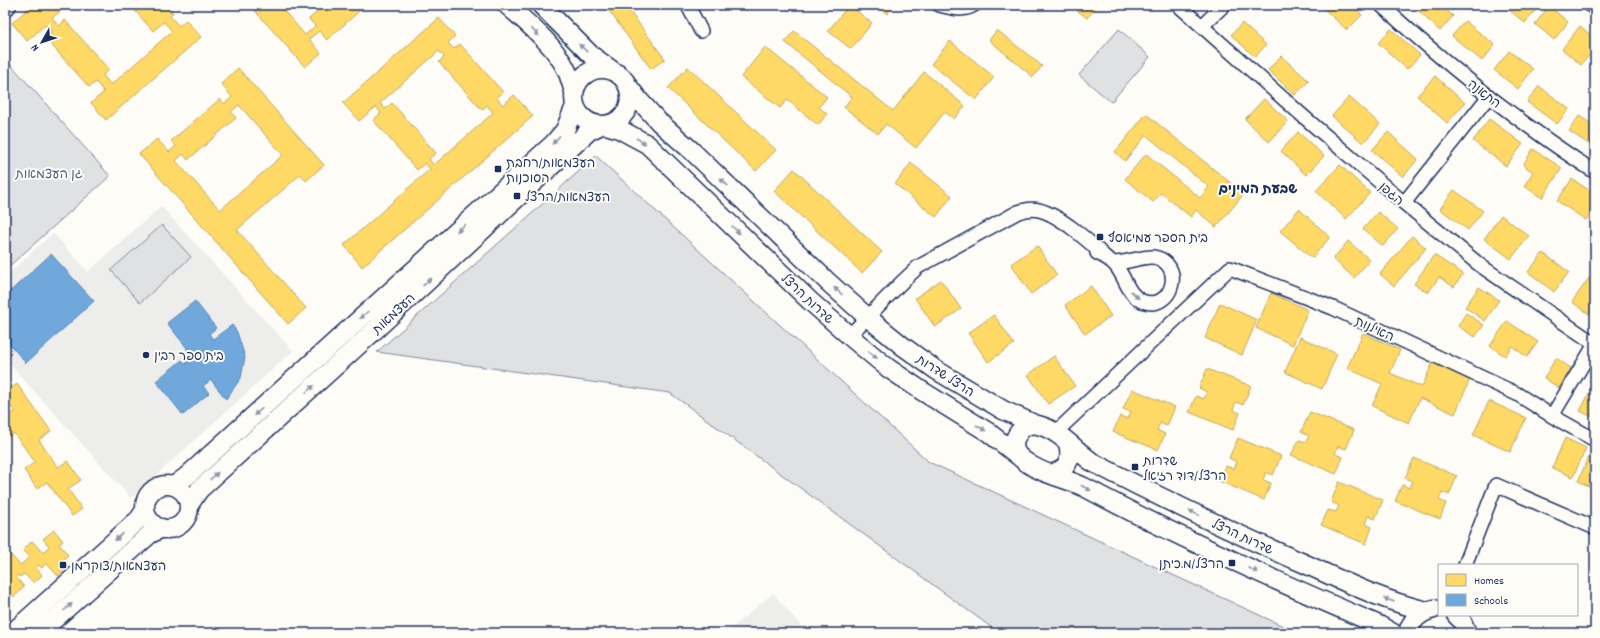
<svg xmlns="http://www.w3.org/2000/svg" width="1600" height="638" font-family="Dekko,'Playpen Sans Hebrew',sans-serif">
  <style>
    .built { fill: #edeeec }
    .green { fill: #e0e1e3; stroke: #7e88a0 }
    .homes { fill: #ffd966; stroke: #bba664; fill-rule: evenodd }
    .schools { fill: #6fa8dc; stroke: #5684b6 }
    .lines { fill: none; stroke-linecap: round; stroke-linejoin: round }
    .street-casing { stroke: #1b2f5e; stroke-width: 16 }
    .secondary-casing { stroke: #1b2f5e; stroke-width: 21 }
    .street { stroke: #fdfcf7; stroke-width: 13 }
    .secondary { stroke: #fdfcf7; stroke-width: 18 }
    .oneway { fill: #8c96aa }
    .poi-dot { fill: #1b2f5e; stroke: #fdfcf7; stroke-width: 1.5 }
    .labels { text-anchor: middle; stroke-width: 4; stroke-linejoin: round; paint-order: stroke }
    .street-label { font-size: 13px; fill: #1b2f5e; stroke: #fdfcf7 }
    .poi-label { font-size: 13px; fill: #1b2f5e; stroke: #fdfcf7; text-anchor: start }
    .park-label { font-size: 13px; fill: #4c5c7f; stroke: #fdfcf7 }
    .neighbourhood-label { font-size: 14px; font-weight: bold; fill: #1b2f5e; stroke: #fdfcf7 }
  </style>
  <rect width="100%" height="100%" fill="#fdfcf7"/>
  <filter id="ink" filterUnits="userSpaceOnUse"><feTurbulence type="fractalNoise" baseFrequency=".025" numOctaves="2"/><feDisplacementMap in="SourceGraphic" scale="8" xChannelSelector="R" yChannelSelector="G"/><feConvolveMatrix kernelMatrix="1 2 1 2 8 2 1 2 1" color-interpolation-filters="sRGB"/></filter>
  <g filter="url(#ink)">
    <path class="built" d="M161,206L293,351L131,498L5,359V277L53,233L88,272Z
      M773,593L807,633H726Z"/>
    <path class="green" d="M1119,29L1150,57L1111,102L1079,75Z
      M5,58L110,176L5,270Z
      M596,156L929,462L1298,633H999L670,393L377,352Z
      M162,225L191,257L140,303L111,270Z"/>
    <path class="homes" d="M32,5H68L52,18L59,26L65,20L109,70L103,75L111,85L172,31L164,22L153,31L130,5H166L173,13L170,16L179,26L186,20L201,37L106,120L91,103L104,92L96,82L89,87L45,38L52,32L45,25L27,41L12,23Z
      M250,5H279L305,35L315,26L309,19L325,5H366L327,40L319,31L309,39L321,53L305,67Z
      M605,5H625L665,59L651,69Z
      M849,5L872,23L851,49L828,31Z
      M876,5H894L887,14Z
      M1070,5H1098L1087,18Z
      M1320,5H1351L1362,15L1347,30Z
      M1412,5H1441L1453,16L1440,31Z
      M1511,5H1540L1525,23L1508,9Z
      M1549,6L1568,22L1554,40L1535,24Z
      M439,18L455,36L448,43L454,49L460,44L503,92L496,97L503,105L514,95L533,116L362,267L344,245L430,169L425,163L417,170L373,120L381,113L376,107L359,121L343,103ZM439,51L444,57L439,62L482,110L487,105L493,113L434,165L429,159L436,153L392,103L385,109L380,103Z
      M1465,21L1495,45L1482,61L1452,36Z
      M1242,23L1266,45L1255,57L1231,35Z
      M1580,26L1595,39V49L1581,65L1562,49Z
      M1391,29L1420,55L1407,69L1378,43Z
      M997,30L1042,66L1033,77L989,40Z
      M794,31L893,111L924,72L965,106L954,119L945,112L916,148L886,124L878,134L844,107L852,97L785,42Z
      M950,41L994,77L976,100L931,64Z
      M765,47L827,97L819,107L827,114L818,125L787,100L780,108L741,77Z
      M1509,51L1533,69L1518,89L1494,70Z
      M1281,56L1309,81L1295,95L1268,70Z
      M688,67L776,150L756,171L668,88Z
      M238,68L324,165L306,181L301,174L237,230L306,308L288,324L139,154L157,139L169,152L176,146L171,141L220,99L224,104L232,97L221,84ZM239,105L283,155L220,210L176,161L183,154L188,160L236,118L231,112Z
      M1435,76L1465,103L1447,123L1417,96Z
      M1539,86L1569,109L1557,124L1527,102Z
      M1349,97L1380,124L1363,143L1332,116Z
      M1264,99L1288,121L1269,142L1245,119Z
      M1146,114L1244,194L1216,227L1196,210L1191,217L1161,193L1153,202L1125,179L1146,154L1200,198L1209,187L1146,135L1125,161L1115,152Z
      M1579,116L1595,126V148L1569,131Z
      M1489,119L1523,144L1506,166L1473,141Z
      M1298,132L1324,156L1306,175L1281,151Z
      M1388,132L1418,159L1403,177L1372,150Z
      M1533,149L1562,168L1542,198L1524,186L1533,172L1523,165Z
      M911,163L952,196L936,217L895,184Z
      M1340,165L1370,193L1346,219L1316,191Z
      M794,169L882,252L862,273L774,191Z
      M1572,179L1595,194V207L1586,220L1557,201Z
      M1454,190L1483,211L1468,230L1440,209Z
      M1299,209L1330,237L1312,258L1280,231Z
      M1378,212L1398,229L1383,246L1363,229Z
      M1501,215L1529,236L1511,259L1484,239Z
      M1412,236L1426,248L1394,286L1380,274Z
      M1348,241L1370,260L1354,278L1333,259Z
      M1037,246L1057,275L1031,294L1011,264Z
      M1543,253L1569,272L1554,292L1528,272Z
      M1434,255L1463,274L1454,287L1439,277L1428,293L1414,284Z
      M1589,278L1595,283V305L1589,314L1572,302Z
      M941,280L961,309L935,327L915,298Z
      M1091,286L1111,316L1085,334L1065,305Z
      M1479,287L1499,300L1485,321L1465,307Z
      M1271,293L1308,310L1293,345L1256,328Z
      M1220,303L1257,320L1242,355L1205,338Z
      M1466,313L1484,325L1475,337L1458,326Z
      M994,315L1014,344L988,362L968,333Z
      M1507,321L1538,342L1527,357L1512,346L1505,356L1490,346Z
      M1363,333L1400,350L1390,373L1422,387L1433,362L1470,379L1455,414L1420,398L1409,423L1372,406L1382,384L1347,368Z
      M1300,337L1337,354L1322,389L1285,372Z
      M1054,356L1075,386L1048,404L1028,375Z
      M1556,358L1571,368L1559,388L1544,378Z
      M1207,369L1251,386L1243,405L1236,402L1233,410L1240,413L1233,430L1189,412L1196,396L1204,399L1207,392L1199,388Z
      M17,384L51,431L39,440L58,467L68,461L81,480L68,489L82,509L72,516L47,482L37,489L24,470L35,462L14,433L5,439V418L15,412L5,398V393Z
      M1132,389L1175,407L1167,426L1160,423L1157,430L1165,434L1158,450L1113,432L1120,416L1128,419L1131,412L1123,409Z
      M1591,390L1595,392V418L1580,411Z
      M1489,401L1526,418L1510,452L1473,435Z
      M1310,412L1354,430L1346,449L1338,446L1335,454L1343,457L1336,474L1291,455L1299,440L1306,442L1309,436L1301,432Z
      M1238,438L1281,456L1273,475L1266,472L1263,480L1271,483L1264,500L1219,481L1226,466L1234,469L1237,462L1229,458Z
      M1565,438L1586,448L1573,477L1552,468Z
      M1591,452L1595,453V489L1578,481Z
      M1414,458L1457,476L1449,495L1442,492L1439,500L1446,503L1440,519L1395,501L1402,485L1410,488L1413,481L1405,478Z
      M1339,482L1383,500L1375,519L1368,516L1365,524L1372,527L1366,544L1321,525L1328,510L1336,512L1339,506L1331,502Z
      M54,530L63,541L59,544L68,555L61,562L67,567L58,576L46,563L42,568L39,565L36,568L42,575L34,583L24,574L20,577L19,575L16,577L24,587L14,597L5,588V554L8,552L20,565L30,557L23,550L32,541L43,553L49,546L43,539Z"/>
    <path class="schools" d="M51,254L94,301L26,363L5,339V296Z
      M195,301L216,328L209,334L213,339L232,325L237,332L245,357L241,378L226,399L211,380L203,386L209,393L183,415L156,381L182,360L186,365L187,348L167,323Z"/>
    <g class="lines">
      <defs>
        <path id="street" d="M690,5L688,6L701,31
          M939,5C951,8 963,12 974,5
          M1178,5L1304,117L1404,203L1481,266L1595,344
          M1381,5C1448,66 1519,123 1595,172
          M1590,5L1595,9
          M1202,26L1224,5
          M1404,203L1489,96
          M1097,253C1103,256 1110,259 1115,265C1125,275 1127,295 1142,301C1173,313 1186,262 1153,257C1143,256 1126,263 1114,263
          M849,336L902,282L918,267L1018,212C1025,210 1032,208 1039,210C1060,215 1090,242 1105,257
          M1552,416L1595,344
          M1055,433L1230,268L1333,308L1517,394L1552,416L1595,440
          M1465,565L1496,485L1595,528"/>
        <path id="secondary" d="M507,5C528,24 555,45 567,71C570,78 572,85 574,92
          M541,5L591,55L613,71
          M5,7L7,5
          M574 97a28 28 0 1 1 56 0a28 28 0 1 1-56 0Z
          M628,86L638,99L659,122L692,151L828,282L867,317L904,347L936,370L1003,410L1032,423
          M606,125L619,129L647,144L810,301L853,339L888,368L922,391L988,432L1021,458
          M1050,474C1068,470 1072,460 1068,443
          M145 507a22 22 0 1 1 44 0a22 22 0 1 1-44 0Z
          M174,486L187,476L553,144L565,130L575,106
          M189,505L199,490L374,331L589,131L601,125
          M1456,615L1462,621L1467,633
          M12,633L139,519L145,510
          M39,633L150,534L162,528
          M1393,633L1379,625C1280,583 1181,539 1086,488C1067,478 1043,475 1026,462C1023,460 1019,457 1017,454C1008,440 1023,421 1038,425C1059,430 1075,450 1092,462C1161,498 1231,532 1303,563C1343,581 1383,601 1427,611
          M1408,633C1411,619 1421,612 1434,609"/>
      </defs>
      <use href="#street" class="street-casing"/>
      <use href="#secondary" class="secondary-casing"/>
      <use href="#street" class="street"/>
      <use href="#secondary" class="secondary"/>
    </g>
    <defs><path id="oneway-solid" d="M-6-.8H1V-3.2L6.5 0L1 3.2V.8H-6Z"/></defs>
    <g class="oneway">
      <use href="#oneway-solid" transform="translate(535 32) rotate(44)"/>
      <use href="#oneway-solid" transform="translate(583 48) rotate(-137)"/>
      <use href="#oneway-solid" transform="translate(556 140) rotate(131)"/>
      <use href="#oneway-solid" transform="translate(641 141) rotate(32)"/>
      <use href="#oneway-solid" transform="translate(724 182) rotate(-136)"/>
      <use href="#oneway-solid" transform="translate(461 228) rotate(138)"/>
      <use href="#oneway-solid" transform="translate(736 230) rotate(44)"/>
      <use href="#oneway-solid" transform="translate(427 282) rotate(-43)"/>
      <use href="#oneway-solid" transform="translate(838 291) rotate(-138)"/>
      <use href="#oneway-solid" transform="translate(1135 295) rotate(44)"/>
      <use href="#oneway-solid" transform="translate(364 315) rotate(138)"/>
      <use href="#oneway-solid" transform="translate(873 355) rotate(39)"/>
      <use href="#oneway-solid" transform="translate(310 389) rotate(-42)"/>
      <use href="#oneway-solid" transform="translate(258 412) rotate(138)"/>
      <use href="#oneway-solid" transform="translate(981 428) rotate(30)"/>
      <use href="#oneway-solid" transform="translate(214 476) rotate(-42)"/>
      <use href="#oneway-solid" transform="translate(1086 488) rotate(28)"/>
      <use href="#oneway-solid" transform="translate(1194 513) rotate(-154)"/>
      <use href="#oneway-solid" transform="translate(119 537) rotate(138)"/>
      <use href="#oneway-solid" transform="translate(1253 570) rotate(24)"/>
      <use href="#oneway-solid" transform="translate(1389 600) rotate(-160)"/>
      <use href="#oneway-solid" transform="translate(68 607) rotate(-42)"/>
    </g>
  </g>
  <g class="poi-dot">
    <rect x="494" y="165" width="8" height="8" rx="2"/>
    <rect x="513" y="192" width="8" height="8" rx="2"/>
    <rect x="1096" y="233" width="8" height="8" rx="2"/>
    <circle cx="146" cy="355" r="4"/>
    <rect x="1131" y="463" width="8" height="8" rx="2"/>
    <rect x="1228" y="559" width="8" height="8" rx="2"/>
    <rect x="59" y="561" width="8" height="8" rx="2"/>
  </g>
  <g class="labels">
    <g class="street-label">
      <text transform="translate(1485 93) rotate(38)" y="5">התאנה</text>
      <text transform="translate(1392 193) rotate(41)" y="5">הגפן</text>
      <text transform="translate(808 298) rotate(43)" y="5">שדרות הרצל</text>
      <text transform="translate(393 313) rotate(-43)" y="5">העצמאות</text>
      <text transform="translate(1375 328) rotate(25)" y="5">האילנות</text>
      <text transform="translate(946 375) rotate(33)" y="5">הרצל שדרות</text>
      <text transform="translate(1243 536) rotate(25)" y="5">שדרות הרצל</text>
    </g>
    <g class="poi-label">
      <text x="506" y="167">העצמאות/רחבת<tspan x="506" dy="15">הסוכנות</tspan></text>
      <text x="525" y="201">העצמאות/הרצל</text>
      <text x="1108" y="242">בית הספר עמיאסף</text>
      <text x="154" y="360">בית ספר רבין</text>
      <text x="1143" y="465">שדרות<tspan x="1143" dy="15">הרצל/דוד רזיאל</tspan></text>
      <text x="1224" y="568" text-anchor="end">הרצל/מ.כיתן</text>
      <text x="71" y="570">העצמאות/צוקרמן</text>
    </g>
    <g class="park-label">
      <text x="49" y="178">גן העצמאות</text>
    </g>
    <g class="neighbourhood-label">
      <text x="1258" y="193">שבעת המינים</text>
    </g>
  </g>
  <rect width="1600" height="638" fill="none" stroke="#fdfcf7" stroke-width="20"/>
  <rect x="10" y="10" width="1580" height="618" fill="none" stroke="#1b2f5e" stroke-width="1.5" filter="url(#ink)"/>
  <rect x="1438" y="564" width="140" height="52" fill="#fdfcf7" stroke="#a3aaba"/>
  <rect x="1446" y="574" width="20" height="12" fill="#ffd966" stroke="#a3aaba"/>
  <text x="1474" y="584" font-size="12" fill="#1b2f5e">Homes</text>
  <rect x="1446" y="594" width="20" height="12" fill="#6fa8dc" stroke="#a3aaba"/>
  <text x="1474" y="604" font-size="12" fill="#1b2f5e">Schools</text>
  <g transform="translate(42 42) rotate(231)" stroke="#fdfcf7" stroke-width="3" paint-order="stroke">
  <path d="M0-3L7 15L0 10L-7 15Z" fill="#1b2f5e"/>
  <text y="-6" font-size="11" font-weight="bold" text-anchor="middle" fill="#1b2f5e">N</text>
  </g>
</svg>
